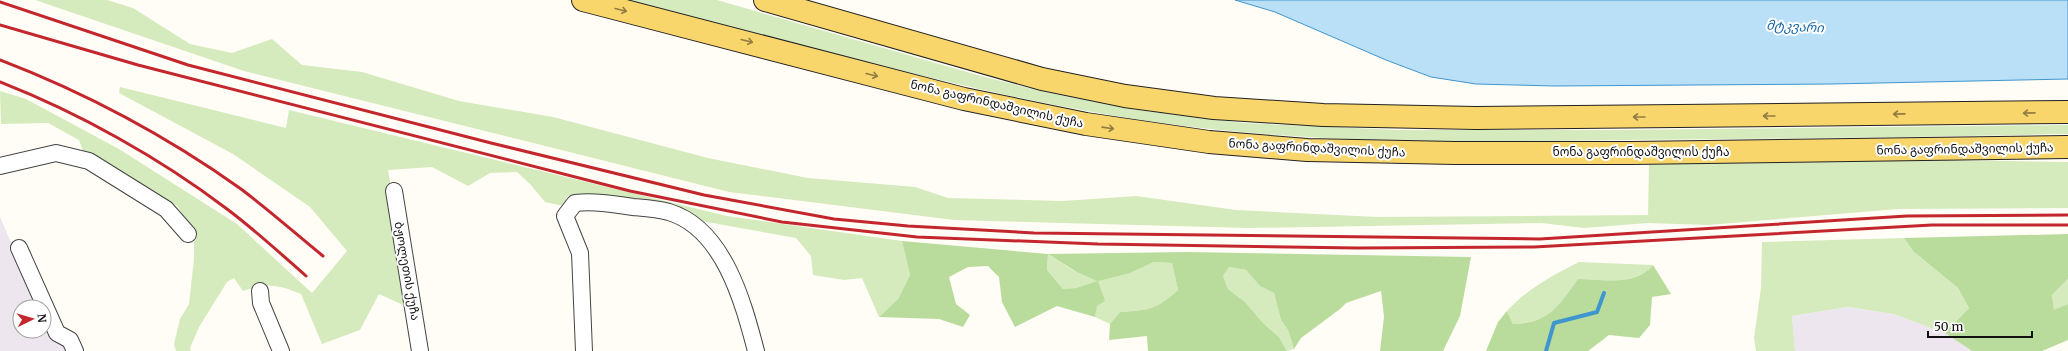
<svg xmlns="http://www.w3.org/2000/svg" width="2068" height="351" font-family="Merriweather,'Noto Sans Georgian',serif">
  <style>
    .industrial { fill: #eee6ef }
    .green { fill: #d5ebbd }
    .forest { fill: #b9dc9c; fill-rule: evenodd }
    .water { fill: #b9e0f7; stroke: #3f96cf }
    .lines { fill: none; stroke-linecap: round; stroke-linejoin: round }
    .stream { stroke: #3f96cf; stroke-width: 4 }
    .minor-casing { stroke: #444; stroke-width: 18 }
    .primary-casing { stroke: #222; stroke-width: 24 }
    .minor { stroke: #fff; stroke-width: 16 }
    .primary { stroke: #f9d66b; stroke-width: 22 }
    .rail { stroke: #c4262e; stroke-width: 3 }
    .oneway { stroke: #917d42 }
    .labels { text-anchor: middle; stroke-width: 4; stroke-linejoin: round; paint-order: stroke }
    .street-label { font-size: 12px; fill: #111; stroke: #fff }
    .water-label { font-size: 13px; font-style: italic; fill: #1768a6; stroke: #fff }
  </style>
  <rect width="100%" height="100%" fill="#fffdf5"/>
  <path class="industrial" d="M0,217L39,307H20V331H44V318L70,351H0Z
    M1848,307L1893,314L1945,333L1972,351H1795L1792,316Z"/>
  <path class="green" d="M35,0H107L133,8L190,44L232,53L272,39L302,65L362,72L459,101L553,117L708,158L808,178L915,187L948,198L1063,201L1136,196L1236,210L1377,217L1648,215L1649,163L1892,159L2068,162V208L1898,209L1708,225L1648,223L1584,228L1541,223L1249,228L954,220L729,192L244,71Z
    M629,0H717L981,76L1045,92L1138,110L1244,123L1399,130H1614L2068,125V134C1919,137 1771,139 1622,140C1476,142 1329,144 1184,126C996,102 813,47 629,0Z
    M120,87L286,128L289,110L727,216L902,241L910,275L898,299L879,317L862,278L844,280L813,275L811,256L796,238L696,220L670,210L567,196L564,206L545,202L530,184L517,172L490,173L468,186L432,167L388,170L412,309L379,294L360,330L322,344L301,294C278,284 266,283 243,291L234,278L227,282L199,327L190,348L191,351H176L174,344L180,319L189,304L194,259V232L177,206L100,159L83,151L79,140L48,123L1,124L0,91L26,99L119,149L237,224L312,293L347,251L310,207L233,154L119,93Z
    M1904,238L1913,251L1958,288L1969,308L1945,333L1893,314L1848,307L1792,316L1795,351H1756L1754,338L1761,288L1762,242Z
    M1048,254L1074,271L1130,273L1154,262L1172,263L1178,290C1156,310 1149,310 1120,312L1110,324L1095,317L1098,281L1076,288L1063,289L1047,270Z
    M1579,262L1653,265C1635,287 1603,279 1578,279C1558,308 1550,322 1513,324L1507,311C1530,287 1550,277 1579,262Z
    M1229,267L1246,270L1260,286L1274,293L1281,320L1288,330L1294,349L1287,351L1279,337L1263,323L1245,302L1228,289L1223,276Z
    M2068,279V304L2054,311L2052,295Z"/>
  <path class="forest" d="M2068,234V279L2052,295L2054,310L2068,304V340L2042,351H1972L1945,333L1969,308L1958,288L1913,251L1904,238Z
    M902,241L1048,254L1187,252L1471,257L1460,316L1443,351H1380L1384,317L1381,291L1346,303L1340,309L1301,338L1294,349L1288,330L1281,320L1274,293L1260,286L1246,270L1229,267L1223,276L1228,289L1245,302L1263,323L1279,337L1287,351H1148L1147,336L1109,340L1110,324L1120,312C1149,310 1156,310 1178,290L1172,263L1154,262L1130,273L1098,281L1105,301L1097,306L1095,317L1057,306L1015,327L1002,302L999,277L988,266L968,267L949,277L956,304L970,315L963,327L939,319L879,317L898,299L910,275ZM1048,254L1075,271L1097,281L1076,288L1063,289L1047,270Z
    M1653,265L1671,294L1652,297L1650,325L1639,338L1609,335L1588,351H1486L1498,322L1507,311L1513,324C1549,323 1558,307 1578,279C1603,279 1635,287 1653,265Z"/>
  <path class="water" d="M1235,0H2068V79L1832,84L1555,86L1476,84L1431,77L1386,60L1275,12Z"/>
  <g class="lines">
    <path class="stream" d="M1546,351L1554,323L1597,312L1604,293"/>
    <defs>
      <path id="minor" d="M0,166L56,153L89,161L166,209L188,234
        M394,191L420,351
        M19,248L57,333L70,340L75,351
        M260,291L261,303L281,351
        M584,351L580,253L565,216L575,203C595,201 613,204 633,207C644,208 658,209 669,212C724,229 743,302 756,351"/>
      <path id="primary" d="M583,0L964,99L1086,124L1209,142L1307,150L1455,153H1631L2068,147
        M765,0L1042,79L1125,96L1214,108L1323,115L1476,118L2068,112"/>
    </defs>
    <use href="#minor" class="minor-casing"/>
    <use href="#primary" class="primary-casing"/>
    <use href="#minor" class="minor"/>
    <use href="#primary" class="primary"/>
    <path class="rail" d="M0,2L188,65L491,143L704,195L834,219L908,226L1034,233L1540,239L1907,216L2068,215
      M0,25L138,65L630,191L782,222L917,237L1098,244L1358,248L1534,247L1932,225H2068
      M0,60C86,93 165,135 241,189C269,210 296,234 323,256
      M0,82C79,113 160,158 227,209C255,230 280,253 306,276"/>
  </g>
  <defs><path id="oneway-shaft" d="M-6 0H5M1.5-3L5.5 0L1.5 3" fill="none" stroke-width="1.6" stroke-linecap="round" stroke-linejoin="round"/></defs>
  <g class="oneway">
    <use href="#oneway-shaft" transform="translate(621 10) rotate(14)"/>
    <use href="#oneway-shaft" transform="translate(747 41) rotate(14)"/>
    <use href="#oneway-shaft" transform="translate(872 75) rotate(14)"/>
    <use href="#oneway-shaft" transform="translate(2029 113) rotate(179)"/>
    <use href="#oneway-shaft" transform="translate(1899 114) rotate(179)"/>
    <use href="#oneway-shaft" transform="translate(1769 116) rotate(180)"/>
    <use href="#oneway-shaft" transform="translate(1639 117) rotate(180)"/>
    <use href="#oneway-shaft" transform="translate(1108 128) rotate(8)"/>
  </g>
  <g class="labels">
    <g class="street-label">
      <text transform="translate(997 104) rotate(13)" y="4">ნონა გაფრინდაშვილის ქუჩა</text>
      <text transform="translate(1317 148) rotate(3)" y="4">ნონა გაფრინდაშვილის ქუჩა</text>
      <text transform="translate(1965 149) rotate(-1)" y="4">ნონა გაფრინდაშვილის ქუჩა</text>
      <text x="1641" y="156">ნონა გაფრინდაშვილის ქუჩა</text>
      <text transform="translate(407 271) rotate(80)" y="4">ბჟოლეთის ქუჩა</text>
    </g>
    <g class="water-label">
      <text transform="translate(1795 26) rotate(3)" y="5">მტკვარი</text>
    </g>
  </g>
  <g transform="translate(32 319) rotate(85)"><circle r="19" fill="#ffffff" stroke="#a0a0a0"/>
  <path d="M0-3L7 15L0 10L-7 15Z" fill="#c4262e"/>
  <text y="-6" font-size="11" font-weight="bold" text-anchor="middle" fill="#111111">N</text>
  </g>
  <path d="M1928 331v6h104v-6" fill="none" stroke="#111111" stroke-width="2"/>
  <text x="1934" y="331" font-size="12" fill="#111111" stroke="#ffffff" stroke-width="3" paint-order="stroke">50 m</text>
</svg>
